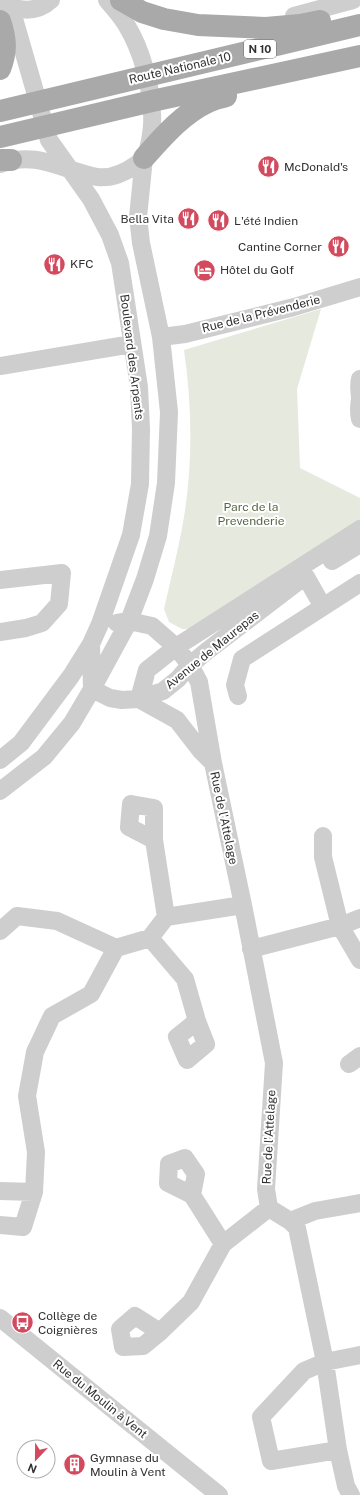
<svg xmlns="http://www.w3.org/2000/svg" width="360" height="1495" font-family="'Public Sans',sans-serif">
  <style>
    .green { fill: #e5e9de }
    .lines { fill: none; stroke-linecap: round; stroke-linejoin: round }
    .minor { stroke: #cecece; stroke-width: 18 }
    .major { stroke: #a9a9a9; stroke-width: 22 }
    .labels { text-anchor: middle; stroke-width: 4; stroke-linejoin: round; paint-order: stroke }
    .shield { fill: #fff; stroke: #6f6f6f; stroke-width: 1 }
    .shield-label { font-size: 11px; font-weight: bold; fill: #313131 }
    .street-label { font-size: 12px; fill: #313131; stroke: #fff }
    .poi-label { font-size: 12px; fill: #313131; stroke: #fff; text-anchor: start }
    .park-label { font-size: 12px; fill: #576943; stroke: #fff }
  </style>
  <rect width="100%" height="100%" fill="#fff"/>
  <path class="green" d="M321,309L297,389L300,468L360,498V525L193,629H182L169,622L164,609C171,578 179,547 184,517C193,462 192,405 184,350Z"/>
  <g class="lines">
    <path class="minor" d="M0,2C17,11 36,14 51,0
      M0,3L15,22L49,140L91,199L110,235L120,263L139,387L141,429L140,484L131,535L100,624L91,644L71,676L21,743L0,760
      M294,16L353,0
      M0,164C37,150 62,170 97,177C112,179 126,172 137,164C139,162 142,160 144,158C150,150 153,124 152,114C151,85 142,51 127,26C122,17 114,8 107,0
      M161,337L185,334L294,307L360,287
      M0,366L132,344
      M360,379C358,387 360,392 360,399C359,407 358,412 360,419
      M332,561L360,544
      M306,577L323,607
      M0,580L62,573L59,604L42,623L26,628L0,632
      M117,623L129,621L152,626L176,647L190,665L199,682L213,763
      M91,644L92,689L110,698L122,700L139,699L177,720L201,751L213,763L243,905L274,1063L266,1189L269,1208L290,1221L297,1228L325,1362L338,1450L346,1486L351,1495
      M238,696L235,685L242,659L360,583
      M139,699L147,670L176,647L360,529
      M139,699L163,691L178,679L190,665L207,651L296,583
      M0,791L44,757L72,723L92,689L129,621L145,579L158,536L166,483L169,412L161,337L141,243L138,217L144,158
      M323,836V857L340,926L360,960
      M154,840L129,827L131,804L154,808V840L166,917
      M0,931L17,916L57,921L116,948
      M150,938L185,979L197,1021L177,1037L187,1060L206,1044L197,1021
      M251,949L340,926L360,918
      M349,1064L360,1056
      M0,1191L34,1192
      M192,1195L196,1174L185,1158L169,1164L168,1183L192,1195L223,1244
      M290,1221L315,1211L360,1203
      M0,1225L23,1227L34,1192L36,1152L27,1096L35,1052L52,1016L91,994L116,948L150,938L166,917L243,905
      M0,1318L219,1495
      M160,1332L135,1316L120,1329L123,1347L143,1346L160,1332L191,1302L223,1244L269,1208
      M338,1450L271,1461L261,1417L304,1371L325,1362L360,1355"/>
    <path class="major" d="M121,0L142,12L164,19L198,25L266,28L300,25L320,21
      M0,21C6,39 7,51 0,69
      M0,111L360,25
      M0,137L152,101L360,56
      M144,158C162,138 182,114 208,102C213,99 220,98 226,96
      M0,160H11"/>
  </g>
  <defs>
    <symbol id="restaurant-disc" viewBox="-11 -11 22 22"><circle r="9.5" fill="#d3495d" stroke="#fff"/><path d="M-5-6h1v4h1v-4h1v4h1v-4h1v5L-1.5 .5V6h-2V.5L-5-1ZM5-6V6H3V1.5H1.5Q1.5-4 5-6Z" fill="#fff"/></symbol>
    <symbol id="hotel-disc" viewBox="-11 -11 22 22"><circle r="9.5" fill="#d3495d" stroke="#fff"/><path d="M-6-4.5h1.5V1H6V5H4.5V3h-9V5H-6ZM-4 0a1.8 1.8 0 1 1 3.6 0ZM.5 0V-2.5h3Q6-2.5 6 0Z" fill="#fff"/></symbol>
    <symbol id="bus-disc" viewBox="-11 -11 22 22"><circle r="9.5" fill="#d3495d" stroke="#fff"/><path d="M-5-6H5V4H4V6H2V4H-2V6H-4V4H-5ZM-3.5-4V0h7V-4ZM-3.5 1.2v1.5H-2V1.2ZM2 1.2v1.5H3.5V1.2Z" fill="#fff"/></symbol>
    <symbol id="building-disc" viewBox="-11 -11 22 22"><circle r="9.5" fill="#d3495d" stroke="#fff"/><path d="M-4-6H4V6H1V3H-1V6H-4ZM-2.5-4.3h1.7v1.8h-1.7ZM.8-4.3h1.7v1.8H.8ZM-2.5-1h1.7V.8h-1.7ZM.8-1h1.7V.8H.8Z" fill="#fff"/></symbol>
  </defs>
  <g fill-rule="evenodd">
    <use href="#restaurant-disc" x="256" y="154" width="25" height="25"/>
    <use href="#restaurant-disc" x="176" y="206" width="25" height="25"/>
    <use href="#restaurant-disc" x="206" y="208" width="25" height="25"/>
    <use href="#restaurant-disc" x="326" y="234" width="25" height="25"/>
    <use href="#restaurant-disc" x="42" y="252" width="25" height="25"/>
    <use href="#hotel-disc" x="192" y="258" width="25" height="25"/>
    <use href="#bus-disc" x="10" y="1310" width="25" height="25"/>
    <use href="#building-disc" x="62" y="1452" width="25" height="25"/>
  </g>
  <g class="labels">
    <rect class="shield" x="244" y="40" width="32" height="18" rx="3"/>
    <g class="shield-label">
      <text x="260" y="53">N 10</text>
    </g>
    <g class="street-label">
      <text transform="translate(180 68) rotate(-13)" y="4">Route Nationale 10</text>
      <text transform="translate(261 314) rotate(-14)" y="4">Rue de la Prévenderie</text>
      <text transform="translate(132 357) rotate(83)" y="4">Boulevard des Arpents</text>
      <text transform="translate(212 650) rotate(-39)" y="4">Avenue de Maurepas</text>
      <text transform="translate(224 818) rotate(78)" y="4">Rue de l'Attelage</text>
      <text transform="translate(269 1137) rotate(-87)" y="4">Rue de l'Attelage</text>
      <text transform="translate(100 1399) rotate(39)" y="4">Rue du Moulin à Vent</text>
    </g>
    <g class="poi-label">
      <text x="284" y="171">McDonald's</text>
      <text x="174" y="223" text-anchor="end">Bella Vita</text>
      <text x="234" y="225">L'été Indien</text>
      <text x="322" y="251" text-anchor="end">Cantine Corner</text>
      <text x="70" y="268">KFC</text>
      <text x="220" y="274">Hôtel du Golf</text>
      <text x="38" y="1320">Collège de<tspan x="38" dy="14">Coignières</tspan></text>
      <text x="90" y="1462">Gymnase du<tspan x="90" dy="14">Moulin à Vent</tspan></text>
    </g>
    <g class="park-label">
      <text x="251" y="511">Parc de la<tspan x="251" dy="14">Prevenderie</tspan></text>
    </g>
  </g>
  <g transform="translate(36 1459) rotate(202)"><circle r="19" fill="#ffffff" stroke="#adadad"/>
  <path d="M0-3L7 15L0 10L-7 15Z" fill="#d3495d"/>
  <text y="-6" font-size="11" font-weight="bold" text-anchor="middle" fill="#313131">N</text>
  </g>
</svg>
